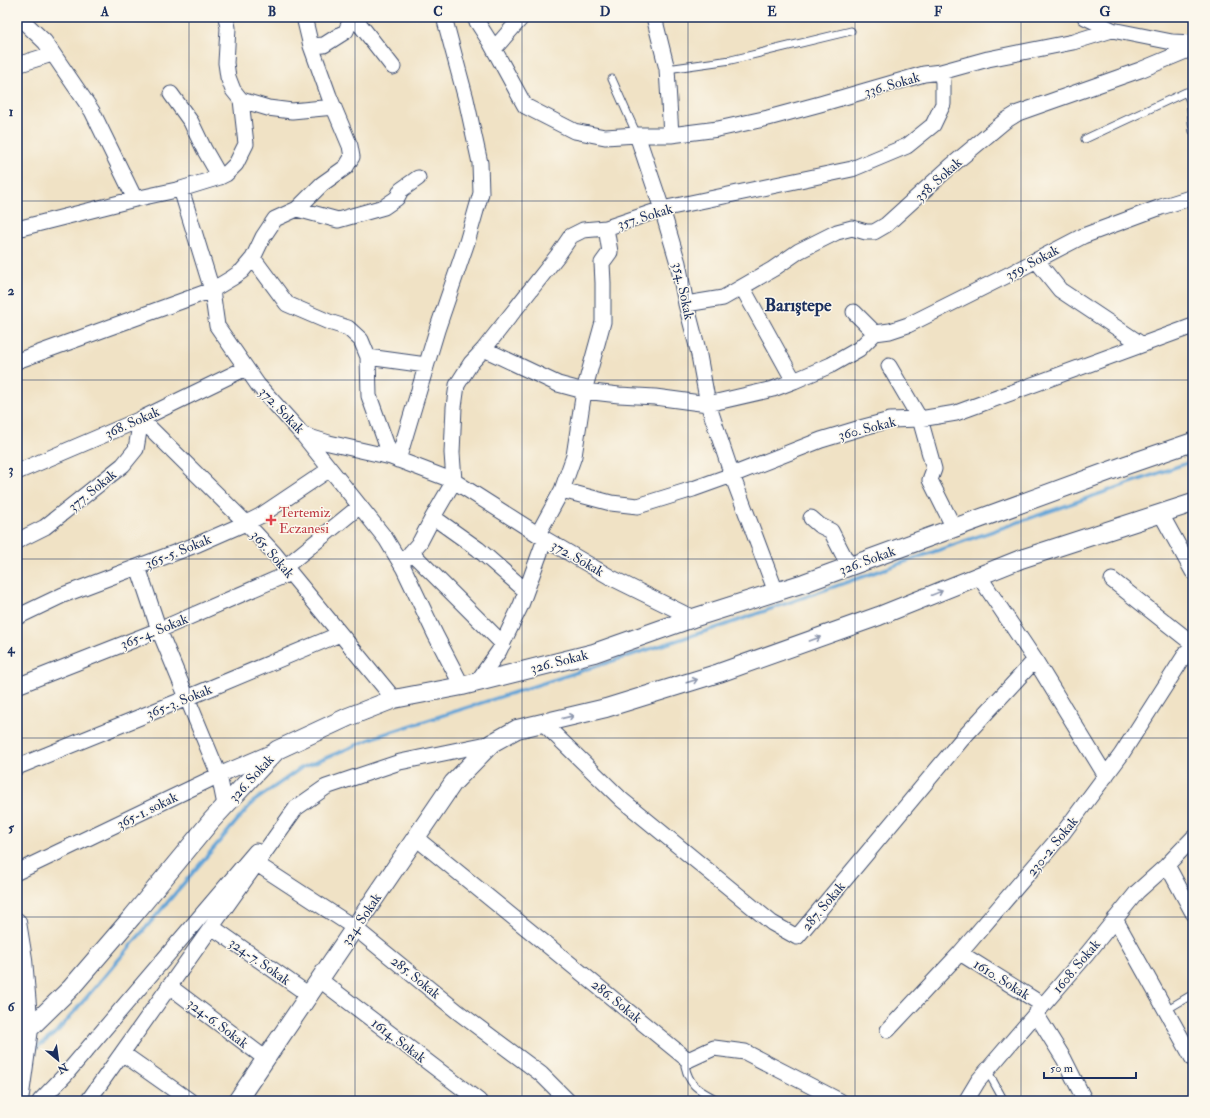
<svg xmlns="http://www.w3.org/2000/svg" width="1210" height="1118" font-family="'IM FELL Double Pica',serif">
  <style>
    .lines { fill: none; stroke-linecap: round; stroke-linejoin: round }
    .stream { stroke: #63a4d7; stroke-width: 3.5 }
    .service-casing { stroke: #3b4a6d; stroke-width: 9 }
    .minor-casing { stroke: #3b4a6d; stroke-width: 17 }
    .tertiary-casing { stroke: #3b4a6d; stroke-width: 20 }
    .service { stroke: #fff; stroke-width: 7 }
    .minor { stroke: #fff; stroke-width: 15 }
    .tertiary { stroke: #fff; stroke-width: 18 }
    .oneway { stroke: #8d97ae }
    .grid { fill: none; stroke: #1b2f5e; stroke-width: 1; stroke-opacity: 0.55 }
    .health-dot { fill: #e0444e; stroke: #fbf7ec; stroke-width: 1.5 }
    .labels { text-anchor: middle; stroke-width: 3; stroke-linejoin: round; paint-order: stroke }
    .street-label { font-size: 14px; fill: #1b2f5e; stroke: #fbf7ec }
    .health-label { font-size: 14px; fill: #be3a42; stroke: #fbf7ec; text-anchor: start }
    .district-label { font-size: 18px; font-weight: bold; fill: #1b2f5e; stroke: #fbf7ec }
    .neatline { fill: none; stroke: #1b2f5e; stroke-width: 1.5 }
    .grid-label { font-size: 13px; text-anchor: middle; font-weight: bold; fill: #1b2f5e }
  </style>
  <rect width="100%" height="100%" fill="#fbf7ec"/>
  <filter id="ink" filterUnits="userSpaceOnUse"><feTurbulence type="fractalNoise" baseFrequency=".025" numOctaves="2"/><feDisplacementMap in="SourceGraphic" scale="8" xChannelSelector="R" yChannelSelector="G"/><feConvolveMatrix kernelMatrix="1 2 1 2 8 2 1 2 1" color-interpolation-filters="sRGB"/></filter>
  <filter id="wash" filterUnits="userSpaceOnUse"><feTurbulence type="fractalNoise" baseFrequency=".012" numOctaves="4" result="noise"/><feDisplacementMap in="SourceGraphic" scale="16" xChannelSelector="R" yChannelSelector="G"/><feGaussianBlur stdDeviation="0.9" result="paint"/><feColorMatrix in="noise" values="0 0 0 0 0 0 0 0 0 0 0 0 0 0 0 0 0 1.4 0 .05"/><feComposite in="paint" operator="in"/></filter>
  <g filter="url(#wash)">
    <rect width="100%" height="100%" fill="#f0e2c5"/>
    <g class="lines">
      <path class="stream" d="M32,1051L57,1032L253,802L301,768L378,736L725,625L1193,461"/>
    </g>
  </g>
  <g filter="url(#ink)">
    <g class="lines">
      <defs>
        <path id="service" d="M667,69L731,60L851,31
          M612,79L637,135
          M1085,139L1186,92L1190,101L1193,131
          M1166,1010L1193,994
          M688,1060L685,1066C690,1088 700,1090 719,1101
          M987,1070L1004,1101"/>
        <path id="minor" d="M19,17L45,42L92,111L135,199
          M354,17L393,67
          M474,17L490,42L525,106L574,131L605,137L637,135
          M654,17L667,69L671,135H637L662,209L678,263L686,304L698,350L708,404L732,475L776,592
          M1085,17L1112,30L1172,42L1193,43
          M311,46L324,45L346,31L352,17
          M494,49L522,17
          M17,65L52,54
          M171,94L191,122L204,149L220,177
          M241,100L268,108L292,111L334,107
          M671,135L718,129L768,118L820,104L924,74L941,72L988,59L1073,42L1112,30
          M181,189L220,177L226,174L236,164L246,144L241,100L233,90L228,77L226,63L228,28L226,17
          M297,209L338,220L384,207L397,198L401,190L418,178
          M17,229L135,199L181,189L212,290L217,326L258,385L303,435L329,443L391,457L454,481L545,539L610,577L693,618
          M253,258L287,304L329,322L348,328L361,340L368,357L369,396L391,457
          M1036,260L1060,290L1141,344
          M742,287L794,381
          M686,304L723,298L773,269L799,251L837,232L852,228L866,232H874L886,225L951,166L1005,121L1018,113L1140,70L1193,48
          M854,312L875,333
          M875,333L890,331L908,325L1010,274L1083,236L1161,207L1193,197
          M484,349L558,384L584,391L619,395L655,397L708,404L773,389L794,381L831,365L859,349L875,333
          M368,357L426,365
          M17,361L212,290L232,278L242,271L253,258L263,237L275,219L297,209L322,184L346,167L352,157L350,146L329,96L311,46L304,17
          M889,366L920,419L934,469L930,480L954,528
          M141,419L246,523L273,552L394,699
          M303,435L386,539L404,569L435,634L462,686
          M398,460L437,330L467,242L481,193L480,163L466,99L444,17
          M17,472L141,419L246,368
          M562,490L611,503L638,506L693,489L732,475L821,440L864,427L890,420L920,419L956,413L1193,326
          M1161,514L1193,572
          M433,517L478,549L526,591
          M811,518L819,525L831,531L849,566
          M538,534L562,490L574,456L584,391L603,322V283L602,263L610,252L606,228
          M17,541L45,527L123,465L136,449L141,419
          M411,552L503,644
          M401,564L420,542L433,517L454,481L452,453L454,407L457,385L471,363L484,349L558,255L571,236L583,230L606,228L662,209L852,169L907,146L933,125L943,104V82L941,72
          M138,567L159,630L219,775L225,805
          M285,567L360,506
          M979,576L1035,660L1106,776
          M1112,580L1193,644
          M17,617L63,595L198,544L246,523L260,516L330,469
          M477,682L499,651L521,605L545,539
          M17,686L159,630L290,573
          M543,723L622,800L772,923L797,937L963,738L1035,660
          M17,767L187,698L340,634
          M416,838L688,1060L714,1048L745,1052L840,1101
          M257,864L355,928L458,1012L541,1074L568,1101
          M1167,865L1193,913
          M17,872L219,775L275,751
          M1115,919L1193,1059
          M212,927L309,995
          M960,953L1043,1005
          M320,980L479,1101
          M169,986L266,1059
          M1036,1014L1064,1059L1085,1101
          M888,1030L960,953L1063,833L1121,755L1192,644
          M122,1053L190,1101
          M40,1101L66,1074L256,851
          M88,1101L296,808L326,787L400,762L492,743
          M966,1101L978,1081L1087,954L1137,892L1167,865L1193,838"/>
        <path id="tertiary" d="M17,922L23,959L29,1029L19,1101
          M17,1039L29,1029L70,989L132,917L211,821L277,750L348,717L394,699L462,686L594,653L693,618L804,583L1126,465L1193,442
          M237,1101L453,783L492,743L517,729L606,708L719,673L879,616L1021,559L1193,503"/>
      </defs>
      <use href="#service" class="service-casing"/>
      <use href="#minor" class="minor-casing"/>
      <use href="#tertiary" class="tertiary-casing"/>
      <use href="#service" class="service"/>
      <use href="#minor" class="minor"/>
      <use href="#tertiary" class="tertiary"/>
    </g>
    <defs><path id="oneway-shaft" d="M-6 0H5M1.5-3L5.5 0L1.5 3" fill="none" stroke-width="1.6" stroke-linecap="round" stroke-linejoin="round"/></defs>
    <g class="oneway">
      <use href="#oneway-shaft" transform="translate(937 593) rotate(-22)"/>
      <use href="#oneway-shaft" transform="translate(815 639) rotate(-20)"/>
      <use href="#oneway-shaft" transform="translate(692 681) rotate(-17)"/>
      <use href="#oneway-shaft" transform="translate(568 717) rotate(-13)"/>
    </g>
  </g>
  <path class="grid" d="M189,17V1101M355,17V1101M522,17V1101M688,17V1101M855,17V1101M1021,17V1101M17,201H1193M17,380H1193M17,559H1193M17,738H1193M17,917H1193"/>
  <path class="health-dot" d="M269 514h4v4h4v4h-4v4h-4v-4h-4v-4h4z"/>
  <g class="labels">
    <g class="street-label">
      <text transform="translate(892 84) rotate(-16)" y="5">336. Sokak</text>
      <text transform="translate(938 179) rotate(-42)" y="5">358. Sokak</text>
      <text transform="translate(645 216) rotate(-17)" y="5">357. Sokak</text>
      <text transform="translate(1032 262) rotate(-28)" y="5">359. Sokak</text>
      <text transform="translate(684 291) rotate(78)" y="5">354. Sokak</text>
      <text transform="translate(282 410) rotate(46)" y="5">372. Sokak</text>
      <text transform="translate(132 422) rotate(-24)" y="5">368. Sokak</text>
      <text transform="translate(867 428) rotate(-14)" y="5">360. Sokak</text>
      <text transform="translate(92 490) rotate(-39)" y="5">377. Sokak</text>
      <text transform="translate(178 551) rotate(-22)" y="5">365-5. Sokak</text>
      <text transform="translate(273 554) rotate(49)" y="5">365. Sokak</text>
      <text transform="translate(578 558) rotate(30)" y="5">372. Sokak</text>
      <text transform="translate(867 560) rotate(-20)" y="5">326. Sokak</text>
      <text transform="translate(154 631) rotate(-22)" y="5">365-4. Sokak</text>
      <text transform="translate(559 661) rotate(-14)" y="5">326. Sokak</text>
      <text transform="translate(179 701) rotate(-22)" y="5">365-3. Sokak</text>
      <text transform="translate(251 778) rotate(-47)" y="5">326. Sokak</text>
      <text transform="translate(147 810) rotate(-26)" y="5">365-1. sokak</text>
      <text transform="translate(1052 846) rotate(-51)" y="5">230-2. Sokak</text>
      <text transform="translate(823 906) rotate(-50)" y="5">287. Sokak</text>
      <text transform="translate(361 919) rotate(-56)" y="5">324. Sokak</text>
      <text transform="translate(260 961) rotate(35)" y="5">324-7. Sokak</text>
      <text transform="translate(1076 966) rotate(-50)" y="5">1608. Sokak</text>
      <text transform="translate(416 977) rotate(39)" y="5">285. Sokak</text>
      <text transform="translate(1002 979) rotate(32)" y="5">1610. Sokak</text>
      <text transform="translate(617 1001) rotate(39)" y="5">286. Sokak</text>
      <text transform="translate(218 1023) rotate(37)" y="5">324-6. Sokak</text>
      <text transform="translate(399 1040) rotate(37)" y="5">1614. Sokak</text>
    </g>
    <g class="health-label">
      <text x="279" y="517">Tertemiz<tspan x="279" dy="16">Eczanesi</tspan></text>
    </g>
    <g class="district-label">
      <text x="798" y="311">Barıştepe</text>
    </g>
  </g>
  <rect width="1210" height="1118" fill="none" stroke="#fbf7ec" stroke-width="44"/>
  <g transform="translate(58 1060) rotate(151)" stroke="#fbf7ec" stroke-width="3" paint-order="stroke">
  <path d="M0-3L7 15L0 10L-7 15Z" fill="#1b2f5e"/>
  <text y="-6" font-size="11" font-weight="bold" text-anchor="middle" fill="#1b2f5e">N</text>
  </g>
  <path d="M1044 1072v6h92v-6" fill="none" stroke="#1b2f5e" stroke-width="2"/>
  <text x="1050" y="1072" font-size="12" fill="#1b2f5e" stroke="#fbf7ec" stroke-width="3" paint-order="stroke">50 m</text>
  <rect x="22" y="22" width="1166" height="1074" class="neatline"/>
  <g class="grid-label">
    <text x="105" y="16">A</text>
    <text x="272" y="16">B</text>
    <text x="438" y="16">C</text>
    <text x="605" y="16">D</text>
    <text x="772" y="16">E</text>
    <text x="938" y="16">F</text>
    <text x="1105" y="16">G</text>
    <text x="11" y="116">1</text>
    <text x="11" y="295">2</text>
    <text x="11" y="474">3</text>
    <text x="11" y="653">4</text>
    <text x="11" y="832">5</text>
    <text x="11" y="1011">6</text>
  </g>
</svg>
